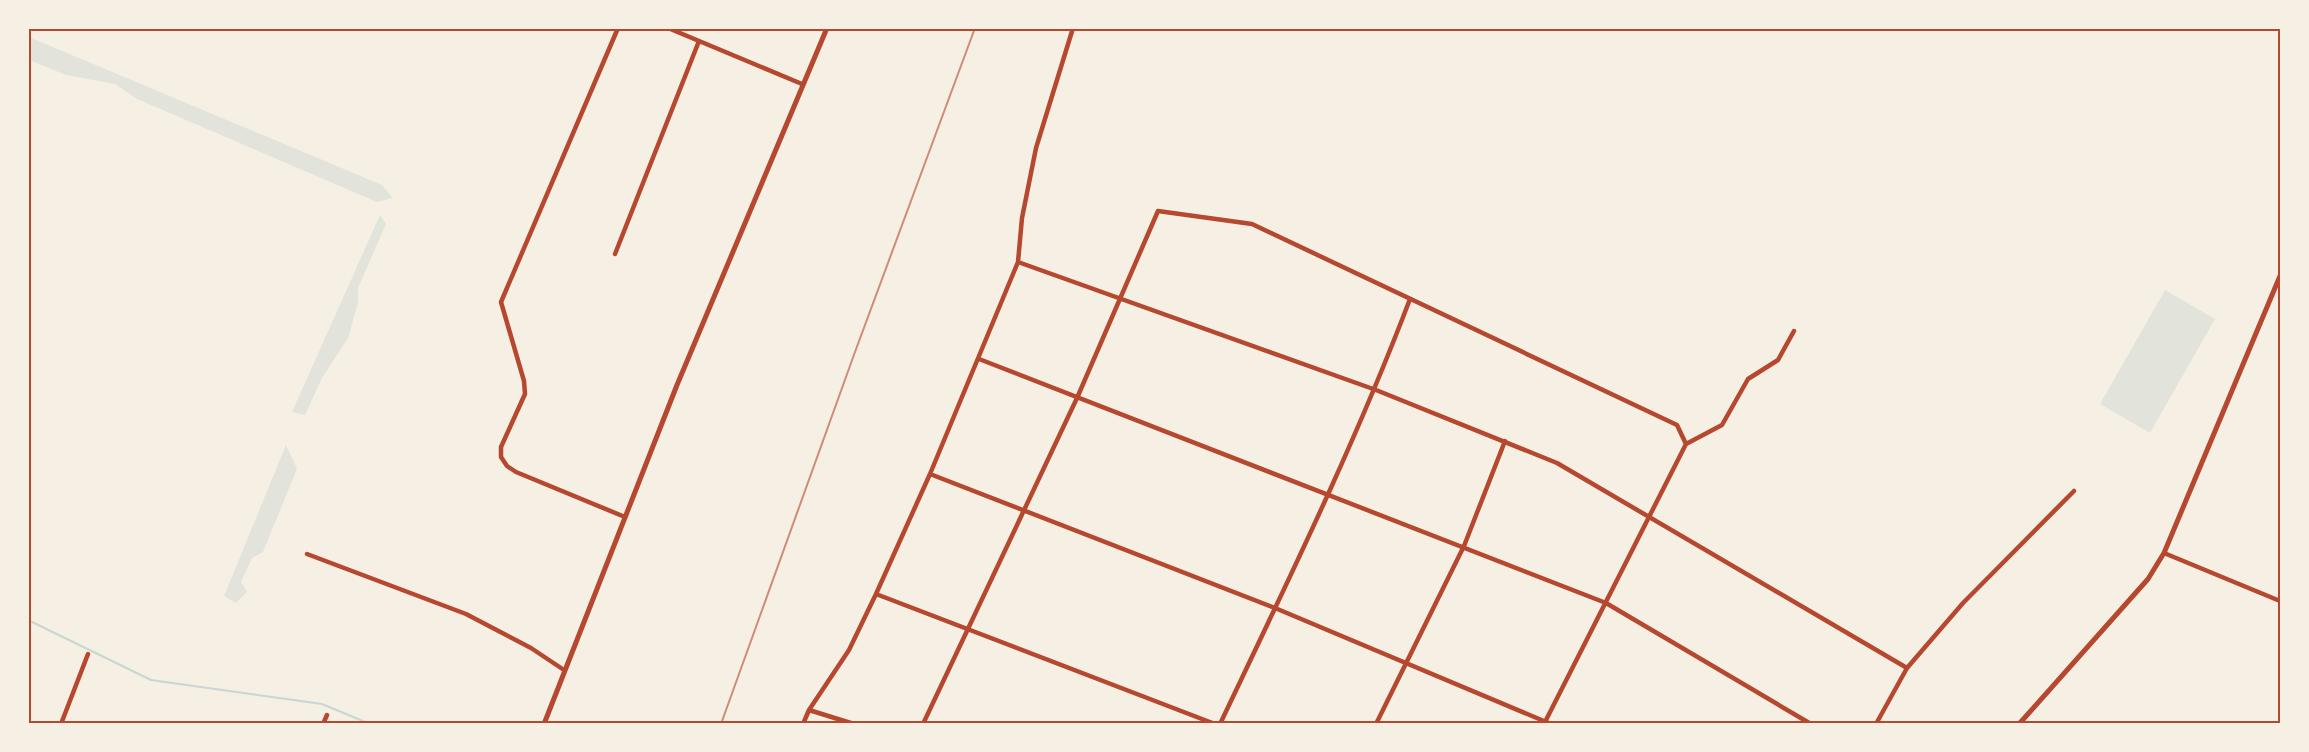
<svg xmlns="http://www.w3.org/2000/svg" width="2309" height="752" font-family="'Noto Sans',sans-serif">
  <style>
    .green { fill: #e2e4dc }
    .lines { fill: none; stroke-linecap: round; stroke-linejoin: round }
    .stream { stroke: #c9d6d2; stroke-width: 2 }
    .minor { stroke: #b5482f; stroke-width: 4.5 }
    .tertiary { stroke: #b5482f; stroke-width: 5 }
    .rail { stroke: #cf8b77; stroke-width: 2 }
    .neatline { fill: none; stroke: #b5482f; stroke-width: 2 }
  </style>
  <rect width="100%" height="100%" fill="#f6efe4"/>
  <path class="green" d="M29,37L382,185L393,198L377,202L137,99L115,84L66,75L29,60Z
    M380,215L386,224L358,288V303L348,338L322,378L305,415L292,412Z
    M2165,290L2215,319L2150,433L2100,404Z
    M286,445L297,469L263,552L252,558L241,582L247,592L236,603L224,596Z"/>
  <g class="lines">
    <path class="stream" d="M28,620L151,680L322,704L370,724"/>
    <path class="minor" d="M618,28L501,302L524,381L525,394L501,447V457L507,466L516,472L625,517
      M668,28L802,84
      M615,254L699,41
      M1018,262L1376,390L1557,463L1907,668
      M979,359L1606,603L1811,724
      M930,474L1275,608L1551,724
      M2164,553L2280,601
      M307,554L466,614L531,648L564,670
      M876,594L1215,724
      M809,710L854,724
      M1545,722L1686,444L1722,425L1748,379L1778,360L1794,331
      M61,724L88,654
      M323,724L327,715
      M803,724L809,710L849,650L876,594L930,474L1018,262L1022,218L1036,148L1073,28
      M923,724L1077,398L1158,211L1252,224L1677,425L1686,444
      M1220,724C1287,583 1355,444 1410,299
      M1376,724L1464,546L1505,441
      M1876,724L1907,668L1963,603L2074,491"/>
    <path class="tertiary" d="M544,724L677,385L827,28
      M2019,724L2148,579L2164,553L2280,276"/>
    <path class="rail" d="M721,724L855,352L975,28"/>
  </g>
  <rect width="2309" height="752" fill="none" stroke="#f6efe4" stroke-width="60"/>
  <rect x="30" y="30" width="2249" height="692" class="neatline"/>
</svg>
